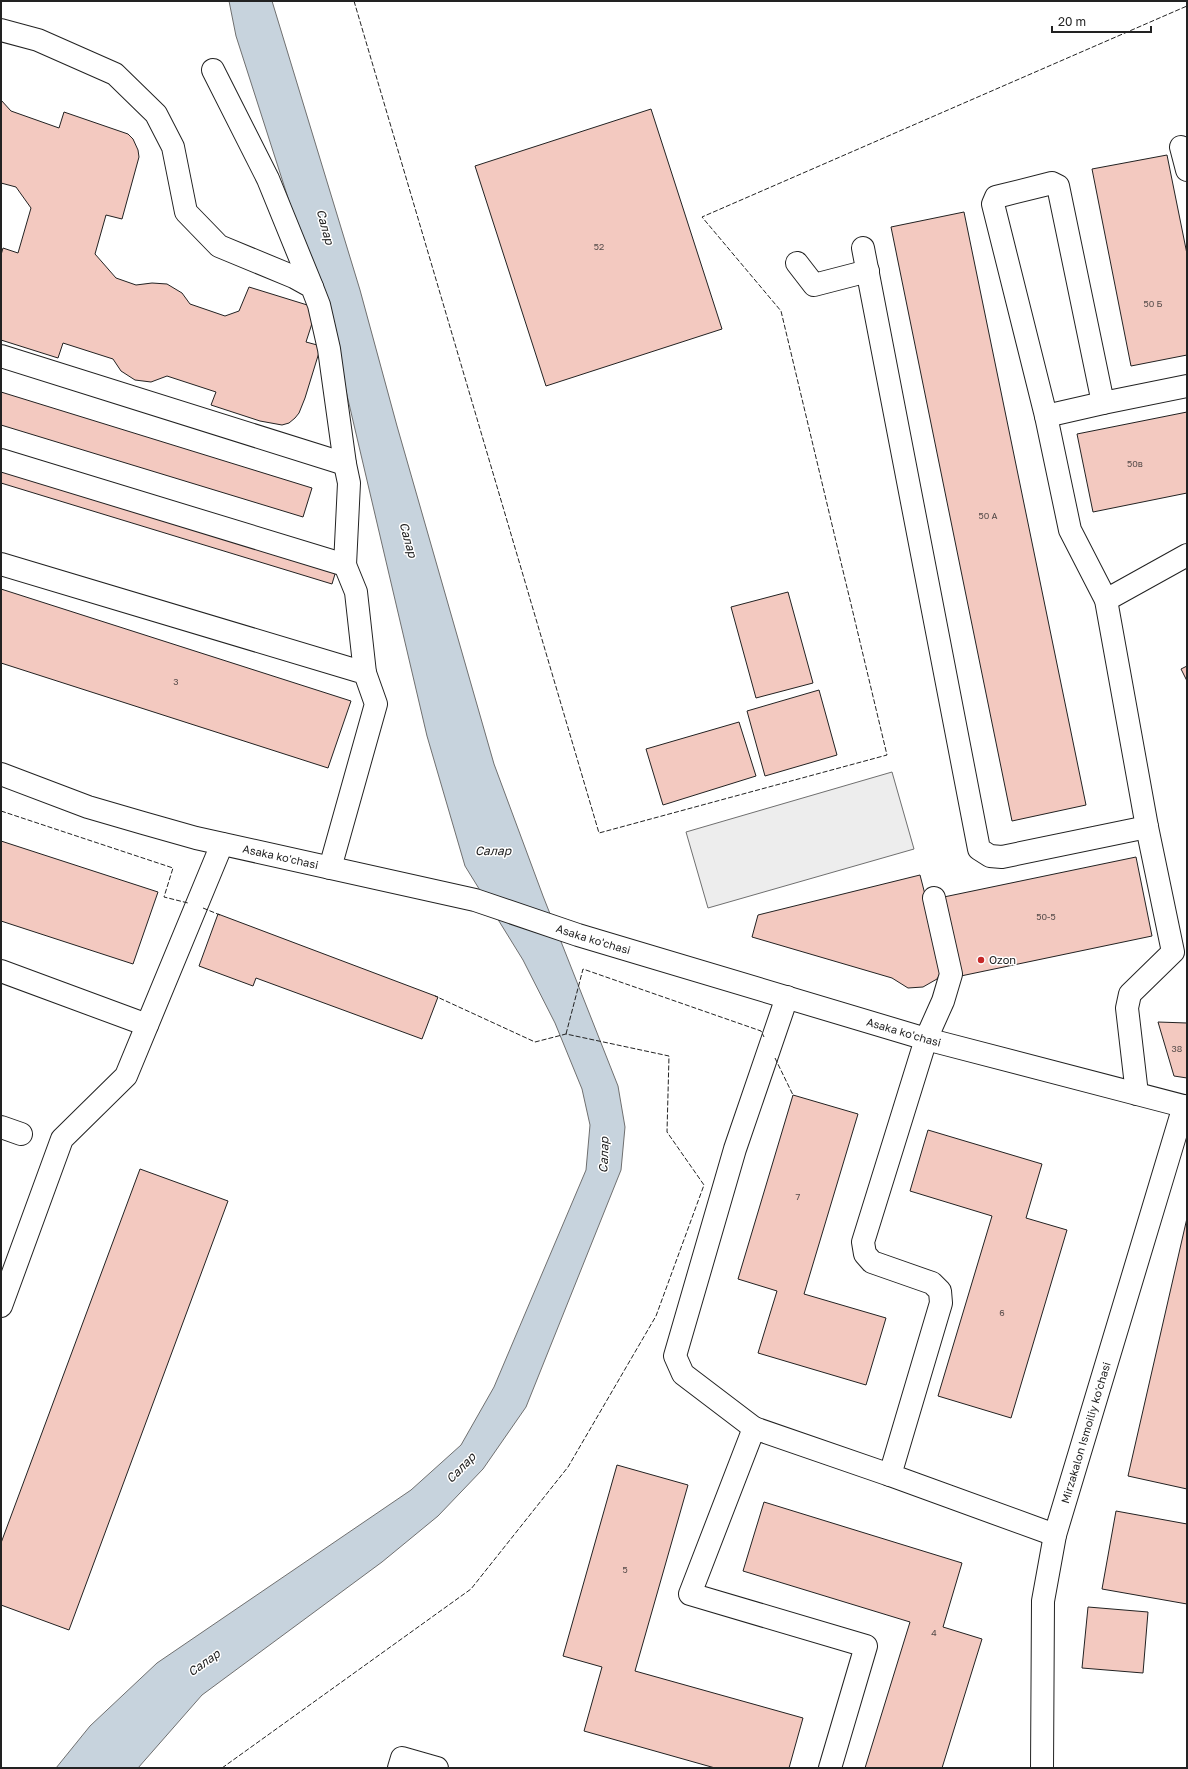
<svg xmlns="http://www.w3.org/2000/svg" width="1188" height="1769" font-family="'Golos Text',sans-serif">
  <style>
    .parking { fill: #ededed; stroke: #6f6f6f }
    .water { fill: #c7d3dd; stroke: #6f6f6f }
    .building { fill: #f3c9c0; stroke: #222 }
    .lines { fill: none; stroke-linecap: round; stroke-linejoin: round }
    .minor-casing { stroke: #222; stroke-width: 24 }
    .minor { stroke: #fff; stroke-width: 22 }
    .fence { stroke: #222; stroke-width: 1; stroke-dasharray: 5 2; stroke-linecap: butt }
    .poi-dot { fill: #c62828; stroke: #fff; stroke-width: 1.5 }
    .labels { text-anchor: middle; stroke-width: 3; stroke-linejoin: round; paint-order: stroke }
    .number-label { font-size: 9px; fill: #564c4a }
    .street-label { font-size: 11px; fill: #222; stroke: #fff }
    .poi-label { font-size: 11px; fill: #222; stroke: #fff; text-anchor: start }
    .water-label { font-size: 12px; font-style: italic; fill: #222; stroke: #fff }
  </style>
  <rect width="100%" height="100%" fill="#fff"/>
  <path class="parking" d="M892,772L914,849L708,908L686,832Z"/>
  <path class="water" d="M229,1H272L360,290L397,426L494,764L543,896L618,1086L625,1127L621,1170L526,1407L483,1469L438,1516L382,1562L202,1695L138,1768H56L90,1726L157,1663L411,1490L461,1445L494,1387L586,1170L590,1125L582,1089L555,1023L523,960L465,866L427,736L335,344L236,36Z"/>
  <path class="building" d="M1,100L11,111L59,128L64,112L128,134L133,139L138,150L139,157L122,219L106,215L95,254L116,278L136,285L152,283L167,284L182,293L190,304L225,316L239,311L249,287L317,308L306,342L321,346L305,398L299,413L295,418L289,423L282,425L260,421L211,405L216,392L167,376L151,382L135,380L121,371L113,359L63,343L58,358L1,340V255L3,248L18,253L31,208L16,187L1,183Z
    M651,109L722,329L546,386L475,166Z
    M1167,155L1187,254V355L1131,366L1092,169Z
    M964,212L1086,805L1012,821L891,227Z
    M1,392L312,488L303,517L1,425Z
    M1187,412V493L1093,512L1077,434Z
    M1,462L338,564L332,584L1,483Z
    M1,589L351,701L328,768L1,663Z
    M788,592L813,683L756,698L731,607Z
    M1187,666V681L1181,669Z
    M819,690L837,755L765,776L747,711Z
    M739,722L756,776L663,805L646,749Z
    M1,841L158,892L133,964L1,921Z
    M1136,857L1152,936L956,977L939,898Z
    M920,875L944,968L937,979L923,987L908,988L892,978L752,937L758,915Z
    M218,914L438,997L422,1039L256,978L253,986L199,966Z
    M1158,1022L1187,1023V1078L1174,1076Z
    M793,1095L858,1114L804,1294L886,1318L866,1385L758,1353L777,1291L738,1279Z
    M928,1130L1042,1164L1026,1218L1067,1230L1011,1418L938,1396L992,1216L910,1191Z
    M140,1169L228,1201L69,1630L1,1605V1543Z
    M1187,1218V1489L1128,1476Z
    M617,1465L688,1485L635,1671L803,1718L789,1768H715L584,1731L602,1667L563,1656Z
    M764,1502L962,1563L943,1627L982,1639L942,1768H865L910,1622L743,1571Z
    M1116,1511L1187,1524V1604L1102,1589Z
    M1088,1607L1148,1612L1143,1673L1082,1668Z"/>
  <g class="lines">
    <defs>
      <g id="minor">
        <path d="M1,30L38,40L115,74L156,114L173,147L186,212L219,246L294,277L312,287L319,305L329,349L345,464L349,483L345,565"/>
        <path d="M213,70L268,179L312,287"/>
        <path d="M1181,147L1187,170"/>
        <path d="M863,248L979,849L990,856L1002,857L1147,827"/>
        <path d="M797,263L814,285L868,271"/>
        <path d="M1,356L345,464"/>
        <path d="M1046,416L1103,403"/>
        <path d="M1,460L345,565L356,592L365,673"/>
        <path d="M1,564L365,673L376,704L330,868"/>
        <path d="M1106,600L1187,555"/>
        <path id="s1" d="M1,774L88,807L143,823L196,838L475,900L578,935L926,1039L1187,1107"/>
        <path d="M934,898L951,974L943,1001L926,1039L863,1242L865,1254L872,1262L932,1283L940,1291L941,1303L890,1475L1055,1535"/>
        <path d="M1,971L147,1025"/>
        <path d="M1137,1094L1127,1008L1130,994L1173,952L1147,827L1106,600L1070,530L1046,416L993,204L996,197L1052,183L1058,186L1103,403L1187,386"/>
        <path d="M1,1127L21,1134"/>
        <path d="M1,1306L62,1139L126,1076L222,844"/>
        <path d="M754,1428L683,1374L675,1356L735,1149L787,997"/>
        <path d="M399,1768L402,1758L437,1768"/>
        <path d="M830,1768L866,1646L690,1594L754,1428L890,1475"/>
        <path id="s2" d="M1042,1768L1043,1601L1055,1535L1184,1106"/>
      </g>
    </defs>
    <use href="#minor" class="minor-casing"/>
    <use href="#minor" class="minor"/>
    <path class="fence" d="M354,1L599,833L887,755L781,311L702,217L1187,6
      M1,811L173,868L164,897L188,903
      M203,908L220,915
      M566,1034L583,969L761,1031L764,1037
      M775,1058L793,1095
      M222,1768L471,1589L568,1467L656,1316L704,1185L667,1132L669,1056L566,1034L535,1042L435,996"/>
  </g>
  <circle class="poi-dot" cx="981" cy="960" r="4"/>
  <g class="labels">
    <g class="number-label">
      <text x="599" y="250">52</text>
      <text x="1153" y="307">50 Б</text>
      <text x="1135" y="467">50в</text>
      <text x="988" y="519">50 А</text>
      <text x="176" y="685">3</text>
      <text x="1046" y="920">50-5</text>
      <text x="1177" y="1052">38</text>
      <text x="798" y="1200">7</text>
      <text x="1002" y="1316">6</text>
      <text x="625" y="1573">5</text>
      <text x="934" y="1636">4</text>
    </g>
    <g class="street-label">
      <text dy="4" stroke="none"><textPath href="#s1" startOffset="292">Asaka ko'chasi</textPath></text>
      <text dy="4" stroke="none"><textPath href="#s1" startOffset="616">Asaka ko'chasi</textPath></text>
      <text dy="4" stroke="none"><textPath href="#s1" startOffset="940">Asaka ko'chasi</textPath></text>
      <text dy="4" stroke="none"><textPath href="#s2" startOffset="341">Mirzakalon Ismoiliy ko'chasi</textPath></text>
    </g>
    <g class="poi-label">
      <text x="989" y="964">Ozon</text>
    </g>
    <g class="water-label">
      <text transform="translate(325 227) rotate(75)" y="4">Салар</text>
      <text transform="translate(408 540) rotate(75)" y="4">Салар</text>
      <text x="493" y="855">Салар</text>
      <text transform="translate(604 1155) rotate(-88)" y="4">Салар</text>
      <text transform="translate(461 1468) rotate(-46)" y="4">Салар</text>
      <text transform="translate(204 1663) rotate(-36)" y="4">Салар</text>
    </g>
  </g>
  <rect width="1188" height="1769" fill="none" stroke="#222222" stroke-width="4"/>
  <path d="M1052 26v6h99v-6" fill="none" stroke="#222222" stroke-width="2"/>
  <text x="1058" y="26" font-size="12" fill="#222222" stroke="#ffffff" stroke-width="3" paint-order="stroke">20 m</text>
</svg>
